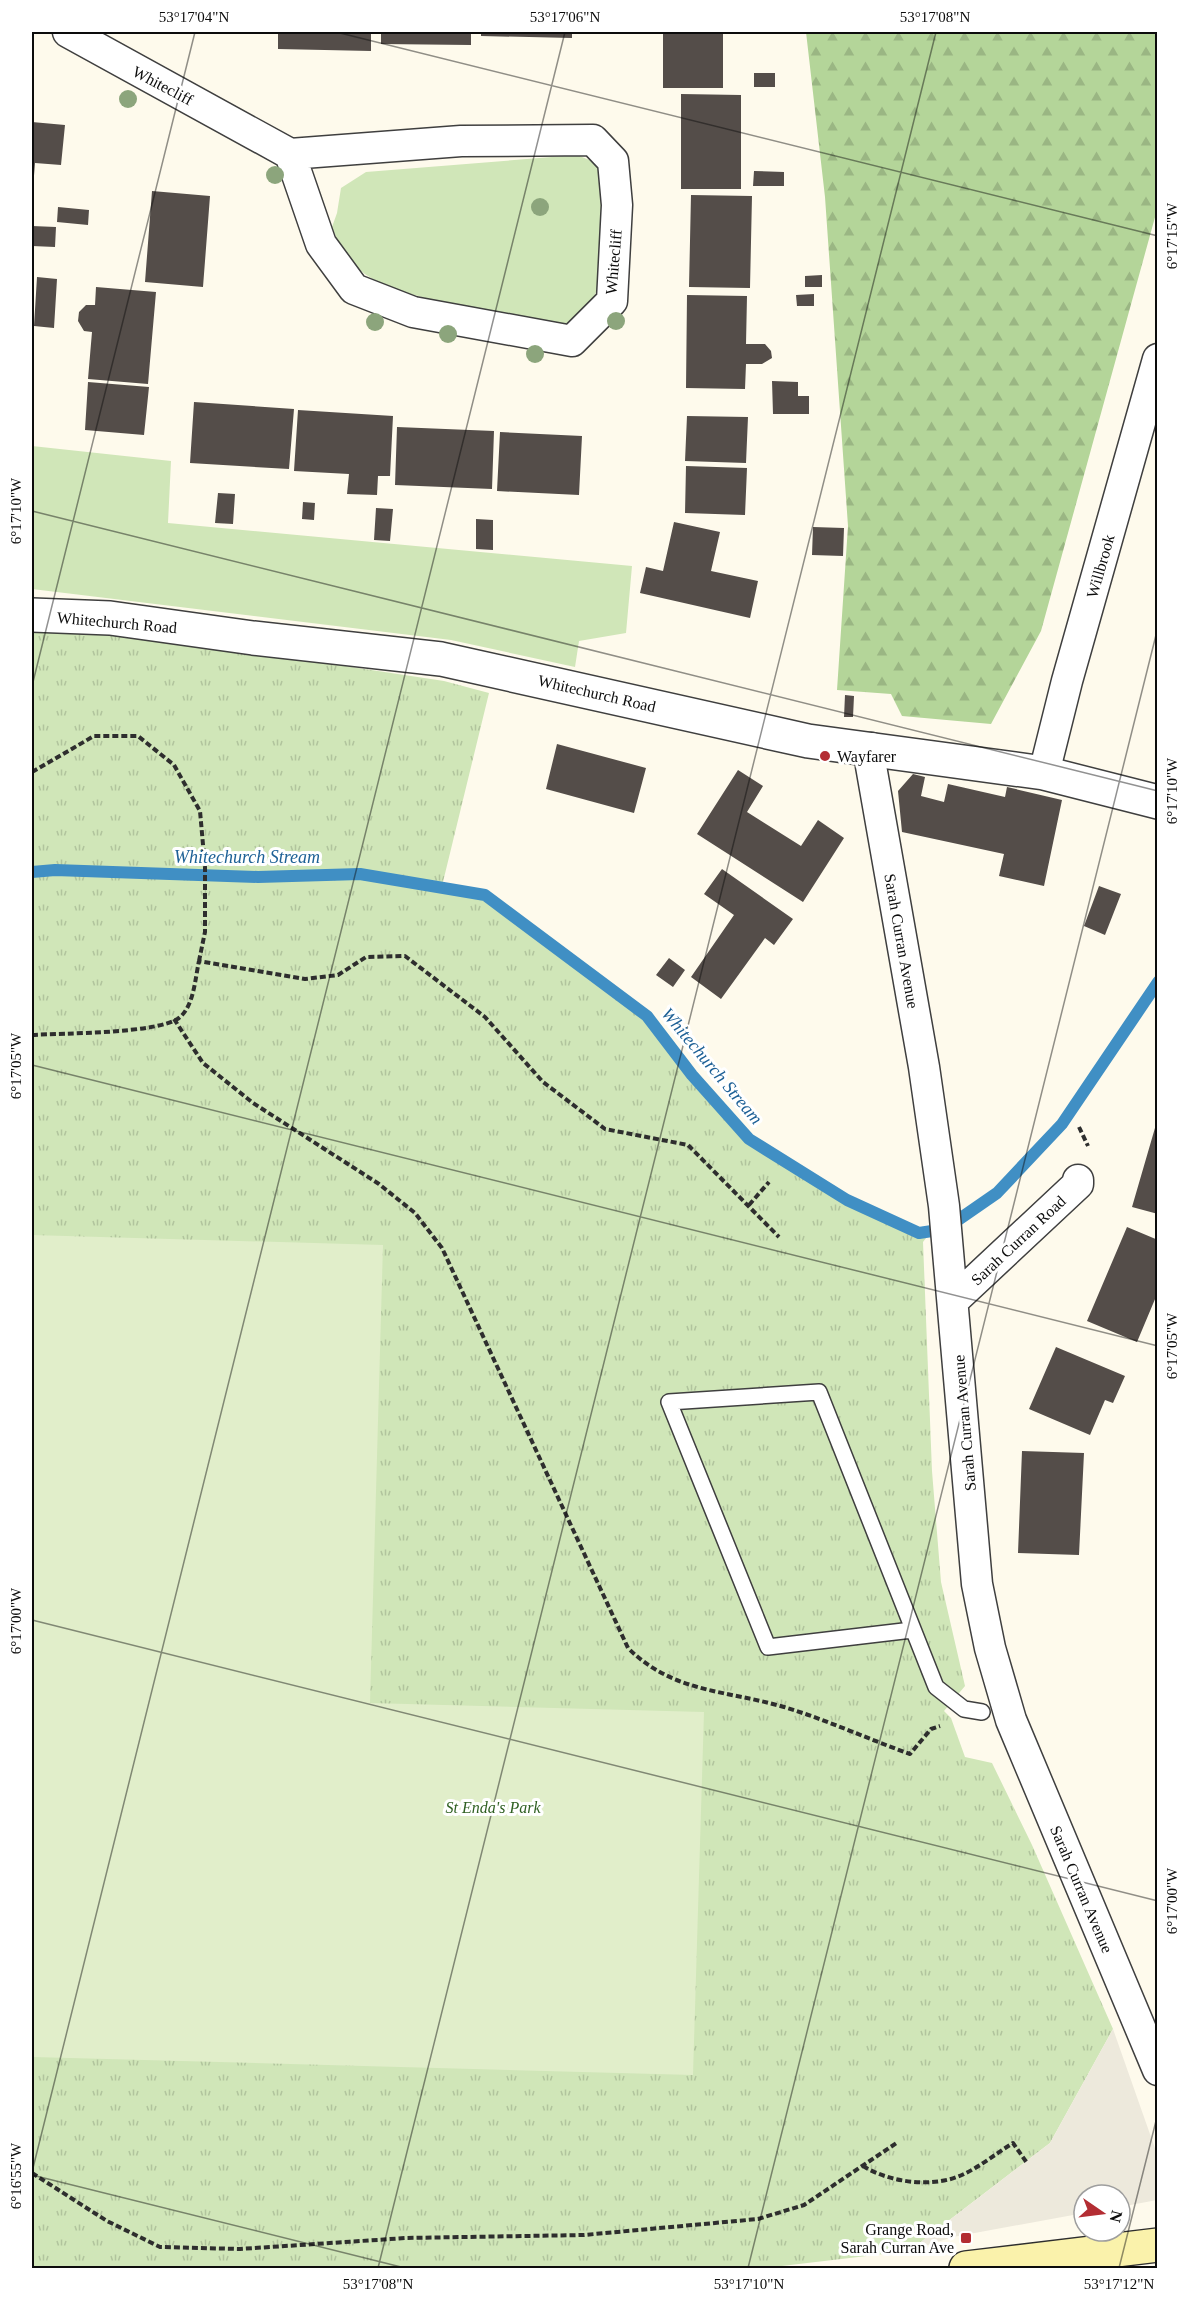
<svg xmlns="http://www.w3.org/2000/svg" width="1189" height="2300" font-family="'Times New Roman',serif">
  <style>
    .grass { fill: #d0e6b8 }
    .forest { fill: url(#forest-firs) }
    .park { fill: url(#park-tufts) }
    .pitch { fill: #e1eeca }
    .plaza { fill: #ede9dc }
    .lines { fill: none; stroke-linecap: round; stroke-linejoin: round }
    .stream { stroke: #408fc4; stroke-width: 12 }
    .building { fill: #544d49 }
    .service-casing { stroke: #3f3f3f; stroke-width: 18 }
    .minor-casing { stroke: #3f3f3f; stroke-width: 33 }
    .tertiary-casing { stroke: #3f3f3f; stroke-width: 36 }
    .secondary-casing { stroke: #2e2e2e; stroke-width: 36 }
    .path { stroke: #2e2e2e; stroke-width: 4; stroke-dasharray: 6 3; stroke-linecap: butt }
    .service { stroke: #fff; stroke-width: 15 }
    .minor { stroke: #fff; stroke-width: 30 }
    .tertiary { stroke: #fff; stroke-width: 33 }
    .secondary { stroke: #faf2ab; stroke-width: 33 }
    .tree { fill: #8ca57c }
    .ticks { fill: none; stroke: #0c0c0c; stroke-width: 1.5; stroke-opacity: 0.45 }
    .poi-dot { fill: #b32d33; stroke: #fff; stroke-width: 2 }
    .labels { text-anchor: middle; stroke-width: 6; stroke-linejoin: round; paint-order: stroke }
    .street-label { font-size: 16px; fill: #0c0c0c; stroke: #fff }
    .poi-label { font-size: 16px; fill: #0c0c0c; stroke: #fff; text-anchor: start }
    .park-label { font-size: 16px; font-style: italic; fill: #2e5f21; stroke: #fff }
    .water-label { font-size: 18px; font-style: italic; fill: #1e6196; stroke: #fff }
    .neatline { fill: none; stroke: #0c0c0c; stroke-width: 2 }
    .ticks-label { font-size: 15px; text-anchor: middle; fill: #0c0c0c }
  </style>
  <defs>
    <pattern id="forest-firs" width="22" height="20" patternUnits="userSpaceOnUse" patternTransform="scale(1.5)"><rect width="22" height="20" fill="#b4d599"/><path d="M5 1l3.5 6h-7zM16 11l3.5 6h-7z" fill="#9ab683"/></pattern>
    <pattern id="park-tufts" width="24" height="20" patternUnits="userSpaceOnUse" patternTransform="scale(1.5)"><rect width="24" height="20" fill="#d0e6b8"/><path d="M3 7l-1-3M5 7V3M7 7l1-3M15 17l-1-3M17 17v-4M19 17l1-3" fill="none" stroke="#b1c49d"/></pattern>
  </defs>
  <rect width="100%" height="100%" fill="#fefaec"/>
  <path class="grass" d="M577,155L597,163C604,189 606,273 594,297C588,311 576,317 564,325C517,316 392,300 360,270C347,258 338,243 332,227L337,213L341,188L366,172Z
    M32,446L171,461L168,523L632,566L626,633L579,641L575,667L451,640L32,589Z"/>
  <path class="forest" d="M806,32H1157V210L1041,631L991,724L902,716L891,694L837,690L848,526L825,197Z"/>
  <path class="park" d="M63,629L186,642L444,681L489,693L442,886L485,895L647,1016L746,1142L843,1202L917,1234L930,1233L923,1242L932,1471L941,1582L965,1686L944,1711L951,1718L965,1757L992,1763L1032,1845L1113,2029L1050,2143L909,2251L765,2268H32V630Z"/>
  <path class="pitch" d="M32,1235L383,1245L370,1703L704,1712L693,2075L32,2057Z"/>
  <path class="plaza" d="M1113,2029L1157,2154V2200L1120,2207V2195H1084V2213L953,2237L909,2251L1050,2143Z"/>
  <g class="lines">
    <path class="stream" d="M32,872L55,870L258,877L360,874L485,895L647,1016L692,1075L749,1139L847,1200L919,1233L945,1229L997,1193L1062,1124L1158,982"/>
  </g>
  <path class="building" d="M278,32H371V51L278,49Z
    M381,32H471V45L381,44Z
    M481,32H572V38L481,36Z
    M663,32H723V88H663Z
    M754,73H775V87H754Z
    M681,94L741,95V189H681Z
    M32,122L65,125L61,165L35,163L33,188Z
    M754,171L784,172V186H753Z
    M152,191L210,196L203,287L145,282Z
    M691,195L752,196L750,288L689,287Z
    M58,207L89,210L88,225L57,222Z
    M32,226L56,227L55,247L32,246Z
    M822,275V287H805V276Z
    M37,277L57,279L54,328L34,326Z
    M96,287L156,292L148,384L88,379L92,332L84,331L78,321L79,312L86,305H95Z
    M814,294V306H797L796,295Z
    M687,295L747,296L746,344H765L771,351L772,358L762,364H746L745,389L686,388Z
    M772,381L798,382V396H809V414H773Z
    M88,382L149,387L144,435L85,430Z
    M194,402L294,409L289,469L190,463Z
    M298,410L393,416L390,476H378L377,495L347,494L349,474L294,471Z
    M687,416L748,417L746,463L685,461Z
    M397,427L494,431L492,489L395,485Z
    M500,432L582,436L579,495L497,491Z
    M686,466L747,468L745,515L685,513Z
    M218,493L235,494L233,524L215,523Z
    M303,502L315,503L314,520L302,519Z
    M376,508L393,509L390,541L374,540Z
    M476,519L493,520V550L476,549Z
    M674,522L720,532L711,571L758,581L750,618L640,593L646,567L663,571Z
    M813,527L844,528L843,556L812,555Z
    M845,695L854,696L853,717H844Z
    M557,744L646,768L634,813L546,789Z
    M738,770L763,786L747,812L801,846L818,820L844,838L803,902L697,834Z
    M913,774L925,777L921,796L944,802L948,784L1005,797L1007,787L1062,800L1044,886L999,876L1004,854L902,832L898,791Z
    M722,869L793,919L774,945L765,938L721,999L691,977L734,915L704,894Z
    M1099,886L1121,894L1105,935L1084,926Z
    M669,958L685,970L673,987L656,975Z
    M1157,1121H1158V1214L1132,1207Z
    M1127,1227L1158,1240V1292L1137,1342L1087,1321Z
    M1056,1347L1125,1376L1113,1403L1105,1400L1090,1435L1029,1409Z
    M1022,1451L1084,1453L1079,1555L1018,1553Z"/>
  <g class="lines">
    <defs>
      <path id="service" d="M912,1630L768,1647L669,1402L819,1392L936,1687L964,1709L982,1712"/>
      <path id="minor" d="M68,32L290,154L461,141L593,140L613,161L617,205L612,301L572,341L413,312L354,289L321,244L290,154
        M871,748V766L924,1067L944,1206L977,1584L990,1648L1011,1720L1158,2070
        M1044,773L1067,681L1158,359
        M954,1300L1078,1184V1180"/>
      <path id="tertiary" d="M32,615L110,618L253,638L441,659L808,741L1044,773L1158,802"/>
      <path id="secondary" d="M966,2268L1158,2245"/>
    </defs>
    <use href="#service" class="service-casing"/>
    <use href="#minor" class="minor-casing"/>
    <use href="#tertiary" class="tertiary-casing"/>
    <use href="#secondary" class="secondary-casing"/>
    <path class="path" d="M32,772L94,736H138L174,765L200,811L205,867V932L199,961
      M174,1019L203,1063L253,1103L379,1184L415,1213L442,1248L628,1648C673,1693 726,1690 784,1707C827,1720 868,1739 910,1754L931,1729L940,1726
      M32,1035C63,1033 156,1034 179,1018C194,1006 195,979 199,961L305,979L338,975L366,957L405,956L485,1017L543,1082L605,1129L688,1145L779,1237
      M1079,1127L1088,1146
      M749,1205L769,1182
      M863,2166C890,2183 936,2189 966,2173C982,2165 997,2153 1013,2143L1027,2163
      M32,2173L107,2221L160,2247L240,2249L406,2238L584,2235L758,2219L804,2205L898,2142"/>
    <use href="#service" class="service"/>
    <use href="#minor" class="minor"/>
    <use href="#tertiary" class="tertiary"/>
    <use href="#secondary" class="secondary"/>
  </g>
  <g class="tree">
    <circle cx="128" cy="99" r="9"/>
    <circle cx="275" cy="175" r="9"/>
    <circle cx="540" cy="207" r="9"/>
    <circle cx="616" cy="321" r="9"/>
    <circle cx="375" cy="322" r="9"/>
    <circle cx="448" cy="334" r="9"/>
    <circle cx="535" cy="354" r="9"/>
  </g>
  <path class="ticks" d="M336,32L1158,236M32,511L1158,791M32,686L195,32M32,1065L1158,1346M32,1620L1158,1901M32,2172L565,32M32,2175L405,2268M378,2268L936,32M748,2268L1158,627M1119,2268L1158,2113"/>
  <g class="poi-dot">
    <circle cx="825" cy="756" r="6"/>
    <rect x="960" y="2232" width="12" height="12" rx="3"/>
  </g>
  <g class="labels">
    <g class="street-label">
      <text transform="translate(163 85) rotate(28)" y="6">Whitecliff</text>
      <text transform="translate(613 262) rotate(-85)" y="6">Whitecliff</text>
      <text transform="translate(1100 566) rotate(-74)" y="6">Willbrook</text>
      <text transform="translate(117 622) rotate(5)" y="6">Whitechurch Road</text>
      <text transform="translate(597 693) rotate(13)" y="6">Whitechurch Road</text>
      <text transform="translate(902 941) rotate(80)" y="6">Sarah Curran Avenue</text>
      <text transform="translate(1018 1240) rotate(-43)" y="6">Sarah Curran Road</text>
      <text transform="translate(964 1423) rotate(-95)" y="6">Sarah Curran Avenue</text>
      <text transform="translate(1082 1889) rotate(67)" y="6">Sarah Curran Avenue</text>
    </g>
    <g class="poi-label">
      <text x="837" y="762">Wayfarer</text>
      <text x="954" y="2235" text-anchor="end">Grange Road,<tspan x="954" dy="18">Sarah Curran Ave</tspan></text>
    </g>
    <g class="park-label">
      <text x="493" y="1813">St Enda's Park</text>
    </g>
    <g class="water-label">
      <text x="247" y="863">Whitechurch Stream</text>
      <text transform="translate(712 1066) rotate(50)" y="6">Whitechurch Stream</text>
    </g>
  </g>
  <rect width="1189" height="2300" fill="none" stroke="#ffffff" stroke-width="66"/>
  <g transform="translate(1102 2213) rotate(104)"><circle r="28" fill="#ffffff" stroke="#9e9e9e" stroke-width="1.5"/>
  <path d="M0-4.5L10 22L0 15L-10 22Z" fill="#b32d33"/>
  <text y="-9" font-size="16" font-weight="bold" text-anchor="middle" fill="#0c0c0c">N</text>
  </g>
  <rect x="33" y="33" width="1123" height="2234" class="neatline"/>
  <g class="ticks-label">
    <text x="194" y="22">53°17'04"N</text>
    <text x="565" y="22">53°17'06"N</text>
    <text x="935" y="22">53°17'08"N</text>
    <text transform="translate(1172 236) rotate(-90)" y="5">6°17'15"W</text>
    <text transform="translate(16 511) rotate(-90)" y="5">6°17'10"W</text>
    <text transform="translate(1172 791) rotate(-90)" y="5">6°17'10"W</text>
    <text transform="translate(16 1066) rotate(-90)" y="5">6°17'05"W</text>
    <text transform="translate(1172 1346) rotate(-90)" y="5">6°17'05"W</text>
    <text transform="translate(16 1621) rotate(-90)" y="5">6°17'00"W</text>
    <text transform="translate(1172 1901) rotate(-90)" y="5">6°17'00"W</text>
    <text transform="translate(16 2176) rotate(-90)" y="5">6°16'55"W</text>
    <text x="378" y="2289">53°17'08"N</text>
    <text x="749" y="2289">53°17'10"N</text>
    <text x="1119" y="2289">53°17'12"N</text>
  </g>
</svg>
